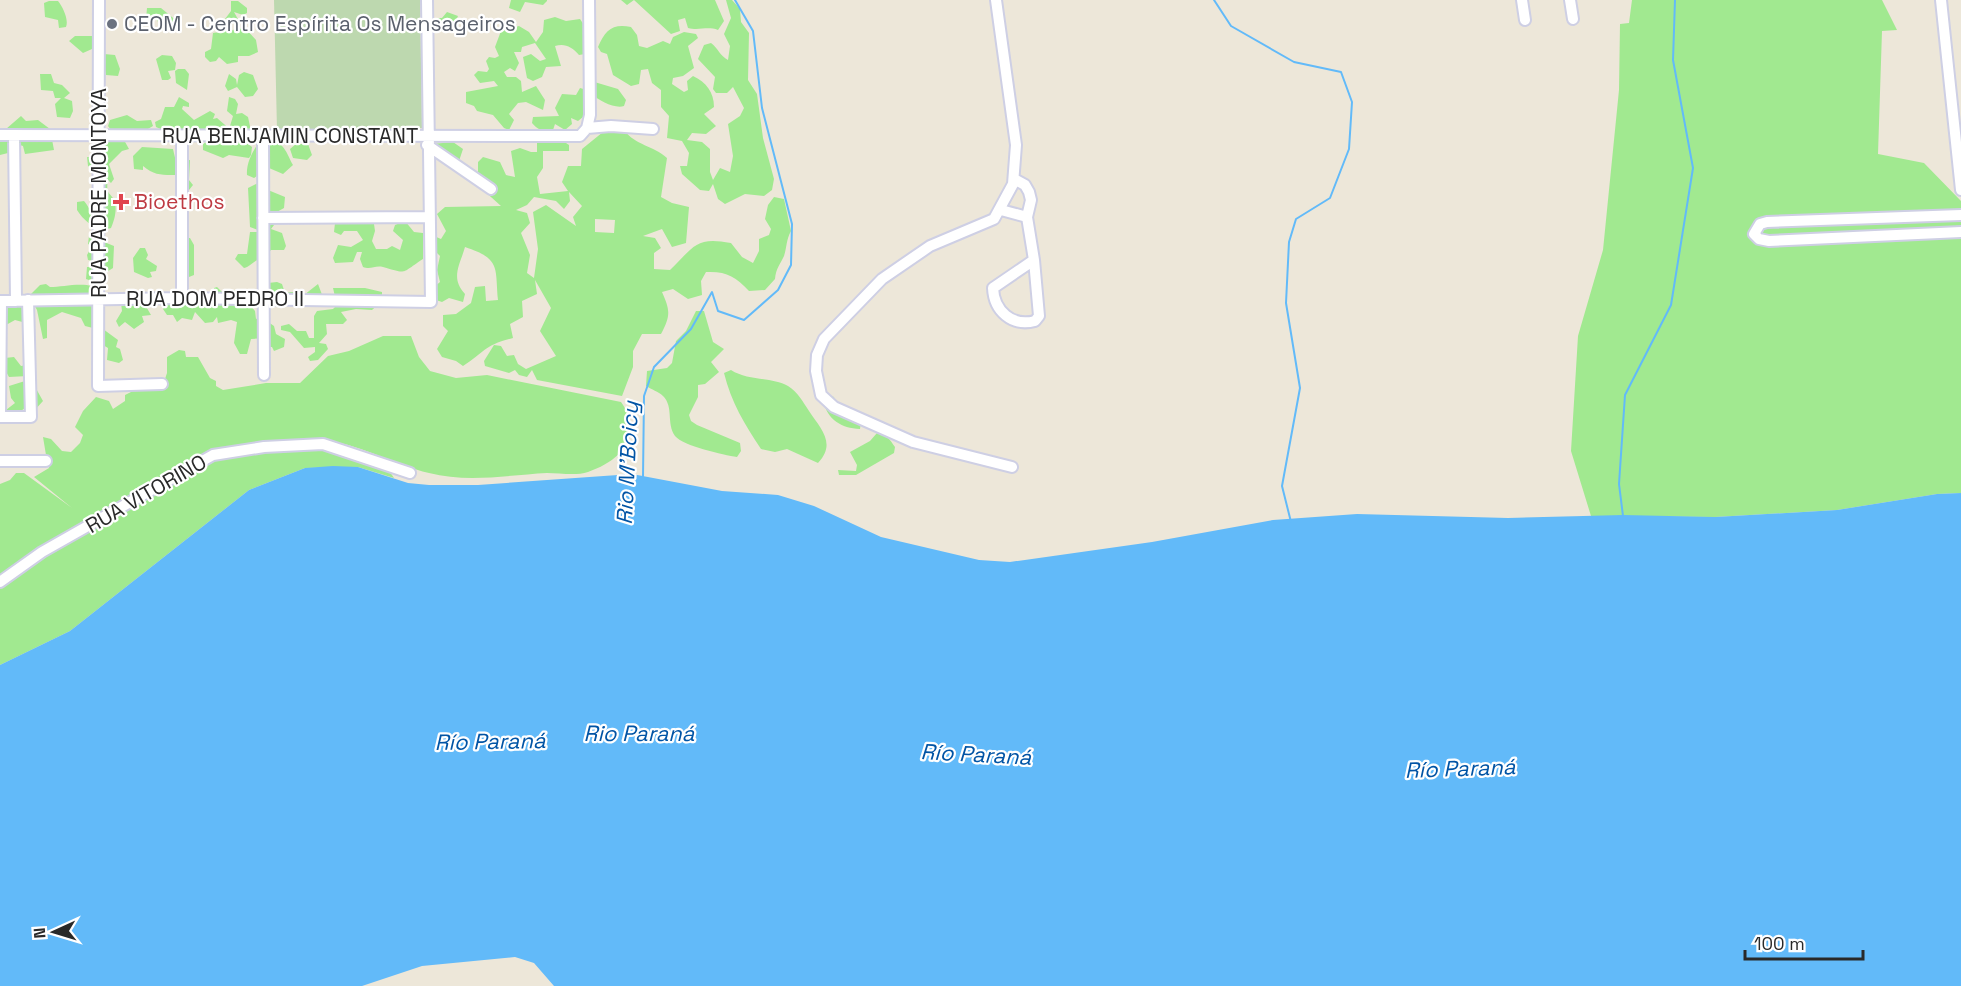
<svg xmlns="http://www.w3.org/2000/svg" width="1961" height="986" font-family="'Space Grotesk',sans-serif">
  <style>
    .green { fill: #a1e990; fill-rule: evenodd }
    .cemetery { fill: #bdd8af }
    .water { fill: #62baf9 }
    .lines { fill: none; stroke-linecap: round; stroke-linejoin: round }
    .stream { stroke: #62baf9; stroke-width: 2 }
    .minor-casing { stroke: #cecfe4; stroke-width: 14 }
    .minor { stroke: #fff; stroke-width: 10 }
    .worship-dot { fill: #6b7280; stroke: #fff; stroke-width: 2 }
    .health-dot { fill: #e0444e; stroke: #fff; stroke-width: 2 }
    .labels { text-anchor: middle; stroke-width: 4.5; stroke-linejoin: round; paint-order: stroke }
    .worship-label { font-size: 21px; fill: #5b616d; stroke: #fff; text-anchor: start }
    .street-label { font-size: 21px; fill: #292929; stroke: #fff }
    .health-label { font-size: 21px; fill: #be3a42; stroke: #fff; text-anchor: start }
    .water-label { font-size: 22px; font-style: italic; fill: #0154a5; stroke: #fff }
  </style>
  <rect width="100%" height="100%" fill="#ede7d9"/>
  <path class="green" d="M511,0H547V1L543,5L525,2L520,12L509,8Z
    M621,0H715L724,21L718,30C707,26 699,31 688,28L685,18L678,20L680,31L671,34L634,0L627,5Z
    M726,0H732L740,9L741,22L749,33L748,80L757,94L763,138L774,179L772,190L764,196L745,194L725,204L718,199L713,184L709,191L700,190L682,174L680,166H687L689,153L682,141L667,138L669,116L661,107V90L652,83L648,69L641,70L639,84L631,86L613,75L607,54L601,52L598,47C605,30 613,23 631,27L637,35L639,46L647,48L663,41L670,44L673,37L684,32L696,34L698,38L688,46L694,68L683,76L673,78L672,84L684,92L688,90L687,81L693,76C706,82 714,92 714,107L704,114L716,126L706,134L692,133L687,140L702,142L710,149V172L713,180L720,168L730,172L733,156L728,124L740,116L744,108L733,87L727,93H716L713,89L715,77L698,59L704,45L711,43C718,48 720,56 728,60L730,46L724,34L731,18Z
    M1632,0H1882L1897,30L1882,31L1878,154L1924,163L1961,201V493L1937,494L1837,510L1715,517L1591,516L1571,451L1578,336L1603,250L1619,90L1620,24L1629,23Z
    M49,1H58C63,7 69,20 66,27L59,28L58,20L45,17L44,3Z
    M231,1H238L247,8V13L243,15L234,12L239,21L225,19L231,11Z
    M147,8H161L178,22L179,27L175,31L162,29L157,20L146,19Z
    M447,12L458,16L452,29L443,31L432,23L435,18H442Z
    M555,17L566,21L580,19L588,31L585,54L579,55C572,47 565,43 555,46L561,66L546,67L542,77L533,81L527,78L523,57L531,54L540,61L546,59L535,43L522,47L521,52H514L519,63L515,71L510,68L504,72L507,77H516L521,81L522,92L536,86L545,100L543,110L526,102L518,103L509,114L514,120L509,130L504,128L493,115L477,111L474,106L466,103V92L498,86L494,81L480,83L474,75L478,71L487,72L489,69L486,61L489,57L495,58L499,56L495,47L501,31L519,26L529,32L536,42L543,32L544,20Z
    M245,28L256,40L258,52L249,56H238V62L227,64L219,57L216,61L210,62L205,57V52L211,49L213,33Z
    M75,36H94L96,41L92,49L83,53L69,41Z
    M104,54L115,55L120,69L118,76L106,75L102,56Z
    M162,55L172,56L176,63L175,70L168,71L171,78L168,80H162L156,59Z
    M178,69H185L189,74L187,90L176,83L175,71Z
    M244,72L253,75L258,89L253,96L245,97L237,87L228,91L225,86L229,74L236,79L237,85L239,75Z
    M40,74H51L54,83L62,85L70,93L64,98L72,101L73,111L70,118L57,117L55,104L61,98H55L53,91L41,90Z
    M591,81L618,89L626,100L624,106C615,109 599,101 592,94Z
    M580,88L587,90L583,117L578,121L571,118L572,124L565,130L555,124L553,130C543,131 539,131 532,123L533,117L559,116L555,108L562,94L576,95Z
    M179,97L189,103V107L183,106L182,109L194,120L210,111L215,114L213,119L217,118L232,131L206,132L202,129L171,134L156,127L155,122L161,119L165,107H174Z
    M229,97L235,99L238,104L236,114L242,113L248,117L251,131L240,133L230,126L233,116L227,111Z
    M127,115L137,121L151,120L153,126L141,133L111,130L108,126L110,120Z
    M21,116L26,121L38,120L50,129L54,150L25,154L23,146L17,144L12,152L0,155V128L6,129Z
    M624,130C636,146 653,145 667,158L661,197L672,203L689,207L686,243L672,247L662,229L643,236L655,238L661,248L654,253V269L670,270C694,247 695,236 731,243L742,257L753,263L759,251V239L769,235L771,229L765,219L768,205L774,197L784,199L791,231C786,240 787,247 784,256C780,265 776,268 775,279L765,290L749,291C735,276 726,271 706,272L701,281L702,295L688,299L673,289L662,292C670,310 671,315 661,334H642L633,351V367L622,396L537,380L532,370L527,377L519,375L515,370L509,373L485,366L484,361L494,345L501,346L507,356L514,355L518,364L526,369L556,356L540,331L551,308L535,280L537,294L522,301L523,317L510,324L513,338C484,345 485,352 463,366L456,361L442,357L437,349L448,331L443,326V315L456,314L471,303L475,287L485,286L486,301L498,300C495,267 501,259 465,247C460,265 450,278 465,294L463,302L449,298L442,302L433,299L432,289L440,282L437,270L440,256L434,250V236L441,239L446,231L437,214L445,207L501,206L432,144L453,142L463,149L459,161L478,172V162L483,157L500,162L506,175L515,177L511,151L520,148L531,152H537V141H563L569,145V151H543V168L537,177L540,194L568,191L562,182L568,166H581L582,149L603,132ZM569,192L582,206L573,217L576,226L546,205L533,212L538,249L534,278L527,273L530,255L521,233L530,223L527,213L516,210L527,205L534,197L556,201L564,209L570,201ZM595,219L615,220L614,233L595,232Z
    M211,139L244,141L252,147L251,155L249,158L229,155L223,158L203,150V144Z
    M124,140L129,149L122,151L109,164L114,179L111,183L108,180C105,197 112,191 115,203C117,211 114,221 111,228C97,233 84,221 77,210V202L84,201C92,210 91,220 106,217L103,210H94L91,207L92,192L96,189L94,168L88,166L87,157L96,158L103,141Z
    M272,140C285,144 287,154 293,165L283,174L269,168L254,178L247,175C246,163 253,150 260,141Z
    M296,144H308L312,155L307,160L293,158L290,149Z
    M142,147L173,149L176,162L190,160L189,180L193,185L189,190L178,175C163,175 155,176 143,166V170L134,169L133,156Z
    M260,182L268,190L285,197L284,208L275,213L277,221L271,229L282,233L286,246L284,250H271L264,258C254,259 252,266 244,268L235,259L238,254H247L250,232H263L250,227L248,188Z
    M373,217L375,231L372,241L376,249H387L392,246L400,250L403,240L393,231L395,225L405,221L414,232L423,233V259C400,274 408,274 383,267C375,265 371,270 363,267L360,259L362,252H357L353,262L335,263L333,258L338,245L351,247L363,240L357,231H344L341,235L334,232L335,223Z
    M89,236L114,246L113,268L105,273L98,283L86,279L87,267H94V261L88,260L87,255L92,246L88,244Z
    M177,238H190L194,245V275L189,277L184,274L186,252L176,248L175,239Z
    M140,248H145L148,255L146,259L157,266L156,271L150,272L152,277L148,278L134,272L133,258Z
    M277,282L282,284L285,293L292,292L304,295L318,284L324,300L321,303L302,305L268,302V283Z
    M46,284L50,287C66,287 91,279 104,293L93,328L85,326L81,318L62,312L47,320V338L43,339L37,310L29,296L40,285Z
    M217,287L222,292L235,290L239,292L255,311L256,319L261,317L274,326L276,334L285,339L284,347L274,351L272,347H268L265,338L251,339L247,354H240L234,343L237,322L231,320L218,323L217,317L213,322L205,323L195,312L192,320L182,318L177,322L173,315H167L163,309L167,303L178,307L181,303L194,305L200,299L214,294V288Z
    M333,288H365L382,292V301L372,310L356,309L341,312L347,320L343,324H326L327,334L319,343L326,344L328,349L318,360L310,361L308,357L315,352V347L304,348L290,332L281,330V326L289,324L297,331H306L309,338H314V316L317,311L333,309L337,305Z
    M19,301L28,304L26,323L15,320L6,325L0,308Z
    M121,303H144L151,315L142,316L144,322L134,329L125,322L119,327L116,321L122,311Z
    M696,311H704L713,342L724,349L711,362L719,372L705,384L698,385V397L689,415L691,421L697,425L740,443L741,451L737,457C724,455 683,446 675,436C666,423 674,407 663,396C658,391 652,390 646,386L647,371L667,368L672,363L676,341L686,331Z
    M103,329L118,340L116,347L120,349L123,360L119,363L107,360L108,348L103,345Z
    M383,336H411L419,357L430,371L456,378L487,375L621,402C645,435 621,461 588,472C576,476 560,473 547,473C509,475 467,483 429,473C395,465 364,446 329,441L211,452L0,578V484L10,480L16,473H24L72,508L34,477L49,468L50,461L46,455L43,437L51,439L62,451L71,452L80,443L83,435L75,427L83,411L96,397L109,401L113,409L125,401V395L131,392L129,388L163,385L167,373V357L179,350L185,351L186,357H198L210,378L216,381V386L223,390L266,383H300L328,356L349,351Z
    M14,357L21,366L27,365L28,376L9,377L4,368L5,358Z
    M731,370C748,381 772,377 788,386C798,392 803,402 809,411C820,428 837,443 818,463L787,449L775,452L761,449C745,425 731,402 724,373Z
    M25,381L34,385L43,401L33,412L25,408L14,416L7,414L6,410L15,403L11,398L9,386Z
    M827,395L834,397L836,407L861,422L860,429C841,428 828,420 823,401Z
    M877,433C886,433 890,440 895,447L894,453L856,475H839L838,470L856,471L857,465L850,452L870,441Z
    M322,448L390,472L394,478L358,467L305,468L249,490L70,631L0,665V588L44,555L96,528L213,458L264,450Z"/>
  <path class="cemetery" d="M274,0H420L422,128L277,130Z"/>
  <path class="water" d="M333,466L358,467L408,483L429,485H478L632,474L722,491L778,495L814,506L881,537L979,560L1010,562L1152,542L1273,520L1357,514L1508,518L1623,515L1715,517L1837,510L1937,494L1961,493V986H554L534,963L515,957L422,966L362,986H0V665L70,631L249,490L305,468Z"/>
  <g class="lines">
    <path class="stream" d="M1214,0L1231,26L1294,62L1341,72L1352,102L1349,149L1330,198L1296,219L1289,242L1286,303L1300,388L1282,486L1291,522
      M643,477L644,396L654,367L691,329L712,292L718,311L744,320L778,290L791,265L792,224L762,108L753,31L735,0
      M1623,516L1619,484L1625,395L1671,305L1693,168L1673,60L1675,0"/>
    <defs>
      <path id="minor" d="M99,0L98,386L162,384
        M996,0L1016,145L1013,184L994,219L930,246L882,279L824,339L817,355L816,371L821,395L834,407L913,442L1012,467
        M1522,0L1525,20
        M1570,0L1573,19
        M1941,0L1961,190
        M587,128L611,126L653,129
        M0,135L580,136L587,128L590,115L589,0
        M14,135L16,301
        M182,136V298
        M263,136L264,375
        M427,145L491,189
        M1014,179L1025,185L1029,192L1031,200L1027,217L1034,260L993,288C994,311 1012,327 1035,321L1039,316L1034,260
        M1001,210L1027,217
        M1961,215L1767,222L1760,224L1754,234L1759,239L1769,241L1961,232
        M263,218L428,217
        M0,301L182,298L431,302L427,0
        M1,301L0,417H31L28,300
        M0,461H46
        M0,582L42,552L213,455L264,447L323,444L410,473"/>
    </defs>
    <use href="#minor" class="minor-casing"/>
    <use href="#minor" class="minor"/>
  </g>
  <circle class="worship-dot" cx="112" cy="24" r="6"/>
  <path class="health-dot" d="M118 193h6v6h6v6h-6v6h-6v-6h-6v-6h6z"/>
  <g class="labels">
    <g class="worship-label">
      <text x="124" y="31">CEOM - Centro Espírita Os Mensageiros</text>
    </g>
    <g class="street-label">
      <text x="290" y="143">RUA BENJAMIN CONSTANT</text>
      <text transform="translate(99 193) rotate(-90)" y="7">RUA PADRE MONTOYA</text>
      <text x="215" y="306">RUA DOM PEDRO II</text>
      <text transform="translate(146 494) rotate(-30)" y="7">RUA VITORINO</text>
    </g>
    <g class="health-label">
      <text x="134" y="209">Bioethos</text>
    </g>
    <g class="water-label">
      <text transform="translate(627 463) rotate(-87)" y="8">Rio M'Boicy</text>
      <text x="639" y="741">Rio Paraná</text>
      <text transform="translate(490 741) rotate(-1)" y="8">Río Paraná</text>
      <text transform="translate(976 754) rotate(3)" y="8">Río Paraná</text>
      <text transform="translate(1460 768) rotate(-2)" y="8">Río Paraná</text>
    </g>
  </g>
  <g transform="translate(54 932) rotate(266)" stroke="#ffffff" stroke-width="4.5" paint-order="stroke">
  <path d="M0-4.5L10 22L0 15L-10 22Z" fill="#292929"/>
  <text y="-9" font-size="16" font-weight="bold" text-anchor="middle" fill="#292929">N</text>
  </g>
  <path d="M1745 950v9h118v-9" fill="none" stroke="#292929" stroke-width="3"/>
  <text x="1754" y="950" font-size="18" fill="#292929" stroke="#ffffff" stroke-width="4.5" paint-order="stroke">100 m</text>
</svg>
